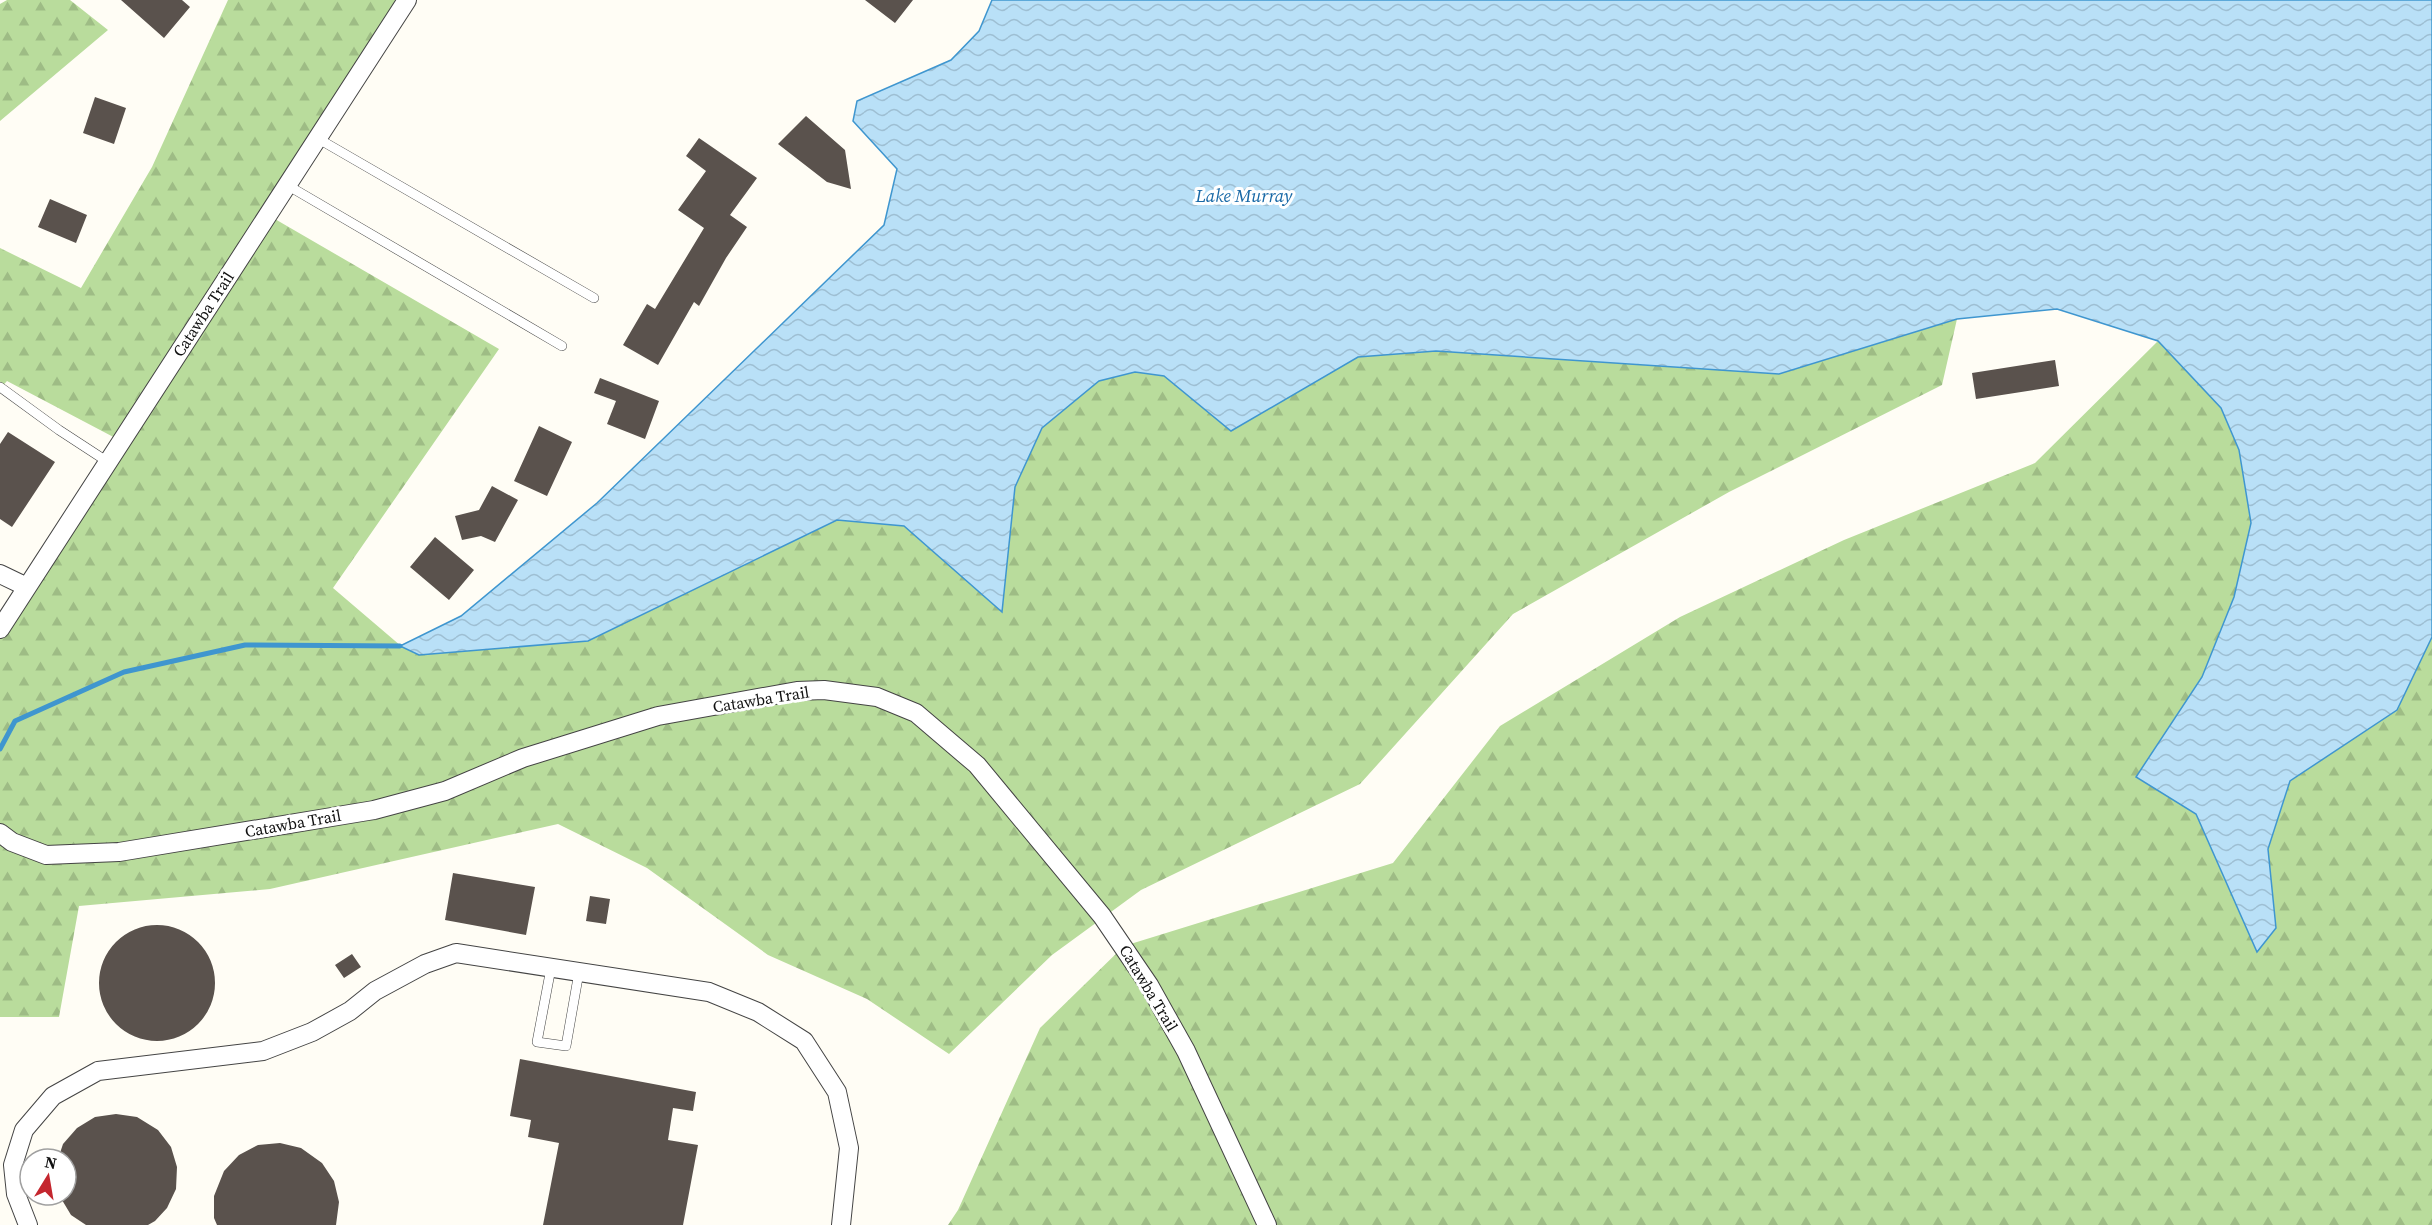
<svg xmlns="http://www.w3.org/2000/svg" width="2432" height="1225" font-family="'Source Serif 4',serif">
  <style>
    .forest { fill: url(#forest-firs) }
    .water { fill: url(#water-waves); stroke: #3f96cf; stroke-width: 1.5 }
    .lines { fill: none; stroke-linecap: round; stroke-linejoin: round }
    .stream { stroke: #3f96cf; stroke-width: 5 }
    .building { fill: #5a524d }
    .lane-casing { stroke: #444; stroke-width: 10 }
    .street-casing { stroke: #444; stroke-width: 20 }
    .lane { stroke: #fff; stroke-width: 9 }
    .street { stroke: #fff; stroke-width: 18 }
    .labels { text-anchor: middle; stroke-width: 6; stroke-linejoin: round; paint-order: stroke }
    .street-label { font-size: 16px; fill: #111; stroke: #fff }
    .water-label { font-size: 18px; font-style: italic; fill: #1768a6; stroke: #fff }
  </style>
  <defs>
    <pattern id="forest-firs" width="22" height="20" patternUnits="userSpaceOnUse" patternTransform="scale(1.5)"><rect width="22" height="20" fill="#b9dc9c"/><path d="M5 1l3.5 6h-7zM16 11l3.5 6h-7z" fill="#9ebc85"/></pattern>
    <pattern id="water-waves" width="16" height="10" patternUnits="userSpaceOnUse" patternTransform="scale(1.5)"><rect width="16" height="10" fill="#b9e0f7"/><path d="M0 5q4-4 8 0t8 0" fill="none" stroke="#9ebfd3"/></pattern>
  </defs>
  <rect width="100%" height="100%" fill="#fffdf5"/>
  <path class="forest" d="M7,0H70L108,30L0,121V4Z
    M228,0H407L268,215L499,349L333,588L401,646L588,641L837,520L904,526L1002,612L1015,487L1042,428L1099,381L1135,372L1164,376L1231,431L1357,357L1436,351L1779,374L1957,319L1942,385L1729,492L1513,614L1360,784L1141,890L1052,955L949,1054L867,999L768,955L647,868L558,824L270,889L79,906L59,1017H0V629L121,441L7,381L0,389V248L81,288L152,167Z
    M2158,341L2221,408L2239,450L2251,523L2234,597L2202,677L2136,777L2196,814L2257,952L2275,928L2268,849L2290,781L2397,710L2432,637V1225H948L958,1210L1040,1028L1124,946L1393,863L1500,726L1680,617L1844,540L2035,463Z"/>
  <path class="water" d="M992,0H2432V637L2397,710L2290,781L2268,849L2276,928L2257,952L2196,814L2136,777L2202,677L2234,597L2251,523L2239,450L2221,408L2158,341L2057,309L1957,319L1779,374L1436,351L1358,357L1231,431L1164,376L1135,372L1099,381L1042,428L1015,487L1002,612L904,526L837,520L588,641L419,655L400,646L461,616L597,503L884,225L897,169L853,121L857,101L951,60L979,31Z"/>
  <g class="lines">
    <path class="stream" d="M0,749L15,721L124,672L245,645L400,646"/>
  </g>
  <path class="building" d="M121,0H182L190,7L164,38Z
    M865,0H913L895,23Z
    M95,97L126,108L114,144L83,133Z
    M806,116L845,150L851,189L827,182L778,144Z
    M699,138L757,178L730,215L747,227L726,258L699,306L694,302L658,365L623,345L647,304L655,309L704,228L678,210L706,171L686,156Z
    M50,199L87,215L76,243L38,227Z
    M2055,360L2059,386L1976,399L1972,373Z
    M600,378L659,401L645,439L607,424L616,401L594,393Z
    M539,426L572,442L547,496L514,481Z
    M8,432L55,462L12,527L0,519V444Z
    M492,486L518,500L495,542L481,536L462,540L455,516L479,510Z
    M435,537L474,570L449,600L410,567Z
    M453,873L535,887L526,935L445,920Z
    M590,896L610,899L606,924L586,921Z
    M99 983a58 58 0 1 1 116 0a58 58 0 1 1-116 0Z
    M352,954L361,967L344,978L335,965Z
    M520,1059L696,1092L693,1111L673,1108L668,1140L698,1145L683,1225H543L559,1143L528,1137L531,1120L510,1116Z
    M116,1114L137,1117L158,1130L171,1147L177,1167L176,1189L167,1208L155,1221L148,1225H86L71,1215L59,1195H66V1159H58L63,1144L77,1128L95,1117Z
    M280,1143L301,1148L322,1163L334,1181L339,1202L336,1225H217L214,1218V1196L224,1171L239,1155L258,1145Z"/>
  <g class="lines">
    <defs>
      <path id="lane" d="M317,138L594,298
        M287,185L562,346
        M0,387L59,430L108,462
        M551,968L537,1042L566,1046L579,972"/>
      <path id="street" d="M0,574L27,587
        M0,629L407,0
        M0,833L12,842L46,855L119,852L374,810L445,791L523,758L658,716L797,691L824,690L877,697L916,713L977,765L1102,916L1149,985L1186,1051L1267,1225
        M28,1225L16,1194L13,1165L24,1130L53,1096L98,1071L263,1051L312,1032L350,1011L375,991L425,964L456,953L709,992L758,1012L804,1041L837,1092L849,1148L841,1225"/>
    </defs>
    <use href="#lane" class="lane-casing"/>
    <use href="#street" class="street-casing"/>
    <use href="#lane" class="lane"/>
    <use href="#street" class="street"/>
  </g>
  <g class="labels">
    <g class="street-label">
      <text transform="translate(203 314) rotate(-57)" y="6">Catawba Trail</text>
      <text transform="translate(761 699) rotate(-9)" y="6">Catawba Trail</text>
      <text transform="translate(293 823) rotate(-10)" y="6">Catawba Trail</text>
      <text transform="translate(1149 988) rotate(59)" y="6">Catawba Trail</text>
    </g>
    <g class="water-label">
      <text x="1244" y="202">Lake Murray</text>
    </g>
  </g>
  <g transform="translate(48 1177) rotate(11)"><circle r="28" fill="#ffffff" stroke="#a0a0a0" stroke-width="1.5"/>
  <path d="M0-4.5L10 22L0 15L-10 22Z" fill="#c4262e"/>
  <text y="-9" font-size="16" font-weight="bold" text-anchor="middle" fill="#111111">N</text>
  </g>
</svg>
